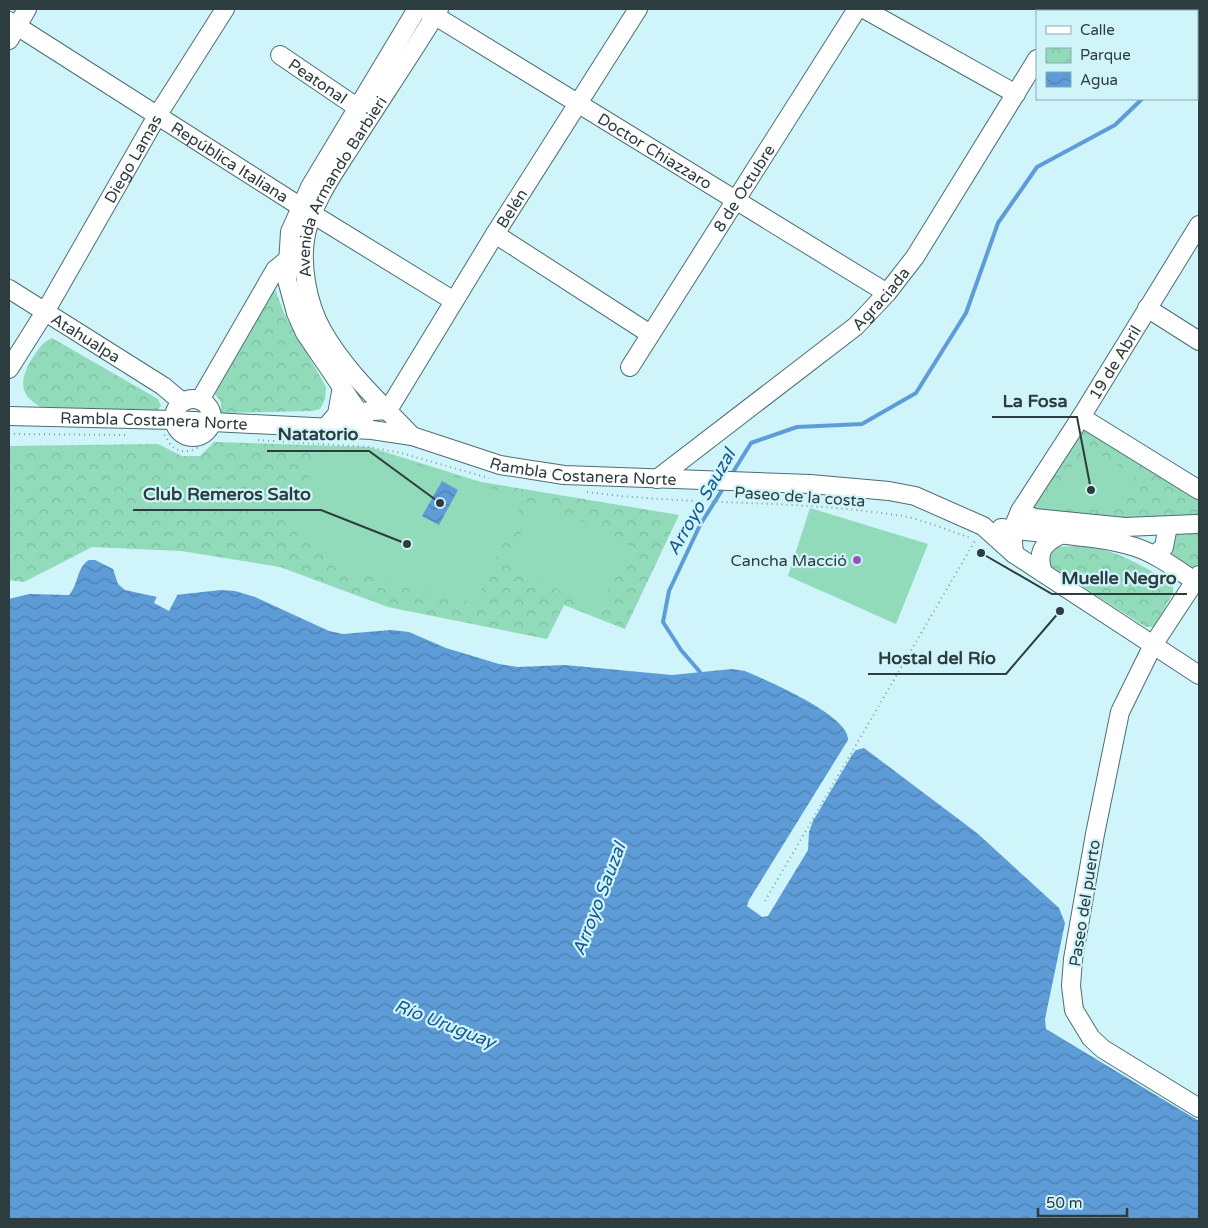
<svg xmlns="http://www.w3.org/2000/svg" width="1208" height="1228" font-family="'Varela Round',sans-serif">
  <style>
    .park { fill: url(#park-crowns) }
    .pitch { fill: #91daba }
    .water { fill: url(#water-waves) }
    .pier { fill: #cff4fa }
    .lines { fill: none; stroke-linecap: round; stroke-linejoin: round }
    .stream { stroke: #5e9cd8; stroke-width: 4 }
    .minor-casing { stroke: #4c6e73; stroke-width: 20 }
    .path { stroke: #839ea2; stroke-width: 2; stroke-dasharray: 1 4; stroke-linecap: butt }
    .minor { stroke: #fff; stroke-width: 18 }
    .poi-dot { fill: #9b51c3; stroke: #cff4fa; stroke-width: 2 }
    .labels { text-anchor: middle; stroke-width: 4.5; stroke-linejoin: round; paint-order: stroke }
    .street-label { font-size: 16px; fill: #2d3c3e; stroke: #cff4fa }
    .poi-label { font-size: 16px; fill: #2d3c3e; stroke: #cff4fa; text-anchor: end }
    .water-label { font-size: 18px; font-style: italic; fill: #15588f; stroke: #cff4fa }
    .leader { fill: none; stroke: #2d3c3e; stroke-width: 2 }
    .callout-dot { fill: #2d3c3e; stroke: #cff4fa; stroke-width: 2 }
    .callout-label { font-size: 18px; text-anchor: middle; font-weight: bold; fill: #2d3c3e; stroke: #cff4fa; stroke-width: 4.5; stroke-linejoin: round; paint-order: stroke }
  </style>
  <defs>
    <pattern id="park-crowns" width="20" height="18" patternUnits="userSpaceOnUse" patternTransform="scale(1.25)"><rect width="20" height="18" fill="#91daba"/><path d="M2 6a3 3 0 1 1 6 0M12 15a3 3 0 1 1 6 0" fill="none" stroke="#7dbca1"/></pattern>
    <pattern id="water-waves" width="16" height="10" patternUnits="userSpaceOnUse" patternTransform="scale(1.25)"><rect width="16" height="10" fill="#5e9cd8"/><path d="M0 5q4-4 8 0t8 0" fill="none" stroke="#4e80b1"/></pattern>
  </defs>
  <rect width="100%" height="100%" fill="#cff4fa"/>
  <path class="park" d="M275,289L284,313L326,387L325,399L320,409L312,411L221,413V402L215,394Z
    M52,338L158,399L161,406L155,413L43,408C19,396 19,382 31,360C38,350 41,343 52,338Z
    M1082,427L1199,497V517L1125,522L1027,509Z
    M214,442L369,447L481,482L679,515L625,629L564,605L547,639L388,607L280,567L181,551L92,547L24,582L9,580V446L158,444L182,456H200Z
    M1174,530L1199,531V562L1194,571L1169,554Z
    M1052,547C1064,547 1076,545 1088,547C1118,550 1147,569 1173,583V593L1154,627H1146L1051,567L1047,563L1046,554Z"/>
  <path class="pitch" d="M1086,446L1135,476L1111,512L1046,504Z
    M365,449L524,499L475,604L338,567L284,521L323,452Z
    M537,500L630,545L598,609L506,564Z
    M810,508L928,544L896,624L788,576Z"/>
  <path class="water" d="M442,481L458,490L439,525L422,516Z
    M89,560H95L113,569L118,584L125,590L157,597L221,590L235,591L255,597L329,631L343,634L391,630L409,632L446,648L499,664L518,667L565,665L672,675L732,669L745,671C766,680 851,716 848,740L749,900L747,906L762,917L768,916L808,850L809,832L813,821L852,755L856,750L864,748L977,833L1059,908L1065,923L1045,1019L1046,1029L1199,1121V1219H9V599L29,594L69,595C79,584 76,568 89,560Z"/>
  <path class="pier" d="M179,592L169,611L154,603L158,594Z"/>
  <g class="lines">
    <path class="stream" d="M1197,17L1199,12
      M730,477L751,443L797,427L862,424L916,393L966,313L998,223L1037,167L1115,125L1142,99
      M699,676L700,672L681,650L663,622L669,591L700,525L724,487"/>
    <defs>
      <g id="minor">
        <path id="s1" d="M424,9L887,293"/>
        <path d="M864,9L1016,94"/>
        <path d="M1066,11L1067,9"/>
        <path id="s2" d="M9,21L301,207L454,301"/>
        <path d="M9,40L27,9"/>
        <path id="s3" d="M280,55L358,108"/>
        <path d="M495,234L650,334"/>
        <path id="s4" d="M9,289L163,386L182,402"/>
        <path d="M1147,308L1199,341"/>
        <path id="s5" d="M630,367L857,9"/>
        <path id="s6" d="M9,369L45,312L157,116L225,9"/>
        <circle cx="193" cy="418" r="19"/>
        <path d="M200,400L275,270L287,260L293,259"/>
        <path id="s7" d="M9,416L173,420L372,430L412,436L500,465L564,475L810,484L889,491L915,496L983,526L1014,554L1199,675"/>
        <path d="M1081,417L1199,490"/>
        <path d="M364,420L305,333L296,313L287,280L290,232L310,187L417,9"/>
        <path d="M325,428L337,414L342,387"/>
        <path id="s8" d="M341,428L358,412L388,410L495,234L638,9"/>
        <path id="s9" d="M412,436C380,402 345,371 322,330C307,303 300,263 306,234C314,199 336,170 355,140C383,96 412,53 439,9"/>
        <path id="s10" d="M657,479L856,326L887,293L915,257L1037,59"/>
        <path d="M1020,511L1034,518L1125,527L1196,524"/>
        <path d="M1001,528C1042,534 1098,535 1135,547C1159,555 1179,571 1199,584"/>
        <path id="s11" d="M1014,554L1012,530L1020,511L1081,417L1199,225"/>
        <path d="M1154,555L1164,547L1168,526"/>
        <path d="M1043,573C1037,554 1041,545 1058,536"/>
        <path d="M1199,575L1153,645L1120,712L1095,834L1073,959L1071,986L1074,1010L1091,1038L1103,1049L1199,1108"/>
      </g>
    </defs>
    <use href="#minor" class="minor-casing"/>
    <path class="path" d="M9,434L126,435
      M164,435C167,437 167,441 170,444C183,459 201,448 210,437
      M258,440L369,447L401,453L489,478
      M587,492C692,506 798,499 902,516C925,520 949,531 971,538
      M765,901L976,539"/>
    <use href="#minor" class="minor"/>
  </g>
  <circle class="poi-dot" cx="857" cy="560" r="5"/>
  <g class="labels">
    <g class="street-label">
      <text dy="6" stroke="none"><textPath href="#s3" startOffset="46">Peatonal</textPath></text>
      <text dy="6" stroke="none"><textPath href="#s1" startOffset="271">Doctor Chiazzaro</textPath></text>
      <text dy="6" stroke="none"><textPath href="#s6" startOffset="244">Diego Lamas</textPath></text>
      <text dy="6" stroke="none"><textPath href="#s2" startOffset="262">República Italiana</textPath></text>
      <text dy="6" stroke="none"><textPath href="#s9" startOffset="295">Avenida Armando Barbieri</textPath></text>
      <text dy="6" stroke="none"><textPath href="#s5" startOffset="212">8 de Octubre</textPath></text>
      <text dy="6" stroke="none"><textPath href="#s8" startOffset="290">Belén</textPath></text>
      <text dy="6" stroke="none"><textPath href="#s10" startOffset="288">Agraciada</textPath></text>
      <text dy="6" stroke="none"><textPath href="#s4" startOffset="91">Atahualpa</textPath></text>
      <text dy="6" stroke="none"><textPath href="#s11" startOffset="221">19 de Abril</textPath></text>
      <text dy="6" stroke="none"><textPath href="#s7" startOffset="145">Rambla Costanera Norte</textPath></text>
      <text dy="6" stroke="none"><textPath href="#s7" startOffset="580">Rambla Costanera Norte</textPath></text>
      <text transform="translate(800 496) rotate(4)" y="6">Paseo de la costa</text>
      <text transform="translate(1084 903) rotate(-81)" y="6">Paseo del puerto</text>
    </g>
    <g class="poi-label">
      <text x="847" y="566">Cancha Macció</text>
    </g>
    <g class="water-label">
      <text transform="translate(701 502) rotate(-60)" y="6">Arroyo Sauzal</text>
      <text transform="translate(599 899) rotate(-69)" y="6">Arroyo Sauzal</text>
      <text transform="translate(445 1024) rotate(21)" y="6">Río Uruguay</text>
    </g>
  </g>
  <path class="leader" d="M1091 490L1077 417H992M440 503L369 451H267M407 544L321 510H133M981 553L1052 594H1187M1060 611L1006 674H868"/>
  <g class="callout-dot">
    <circle cx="1091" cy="490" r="5"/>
    <circle cx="440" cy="503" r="5"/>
    <circle cx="407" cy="544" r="5"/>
    <circle cx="981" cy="553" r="5"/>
    <circle cx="1060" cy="611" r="5"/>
  </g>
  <g class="callout-label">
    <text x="1035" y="407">La Fosa</text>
    <text x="318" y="440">Natatorio</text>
    <text x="227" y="500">Club Remeros Salto</text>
    <text x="1119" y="584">Muelle Negro</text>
    <text x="937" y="664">Hostal del Río</text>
  </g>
  <rect width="1208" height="1228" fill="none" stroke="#2d3c3e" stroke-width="20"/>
  <rect x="1036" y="10" width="162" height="90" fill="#cff4fa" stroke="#8eaaaf"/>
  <rect x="1046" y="26" width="25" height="8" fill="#ffffff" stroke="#8eaaaf"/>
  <text x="1080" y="35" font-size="15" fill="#2d3c3e">Calle</text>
  <rect x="1046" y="48" width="25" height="15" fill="url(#park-crowns)" stroke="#8eaaaf"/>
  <text x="1080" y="60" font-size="15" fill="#2d3c3e">Parque</text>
  <rect x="1046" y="72" width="25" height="15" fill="url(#water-waves)" stroke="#8eaaaf"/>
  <text x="1080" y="85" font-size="15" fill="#2d3c3e">Agua</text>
  <path d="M1038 1208v8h89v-8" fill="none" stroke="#2d3c3e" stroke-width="2.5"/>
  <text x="1046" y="1208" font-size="15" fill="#2d3c3e" stroke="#cff4fa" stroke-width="4" paint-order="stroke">50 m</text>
</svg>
